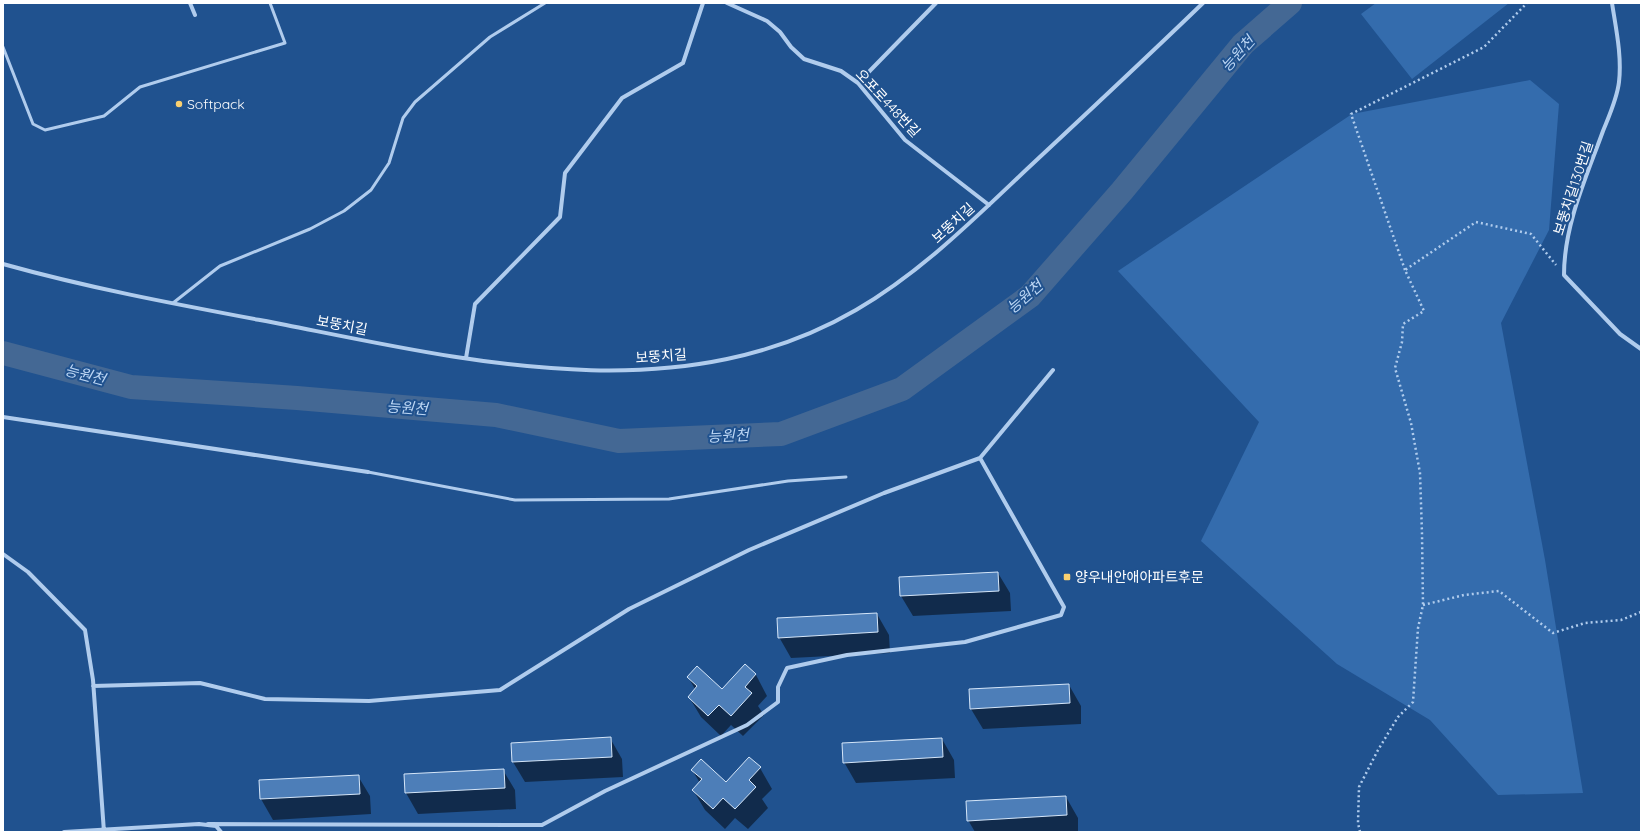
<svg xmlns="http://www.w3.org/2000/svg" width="1644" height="835" font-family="Quicksand,'Noto Sans KR',sans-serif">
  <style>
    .green { fill: #346cad }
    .shadow { fill: #0007 }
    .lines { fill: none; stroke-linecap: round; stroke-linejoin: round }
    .river { stroke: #446894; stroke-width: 24 }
    .building { fill: #4d7eb8; stroke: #d5e6f9 }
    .path { stroke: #b0cced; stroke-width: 2.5; stroke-dasharray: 2 3; stroke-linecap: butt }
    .lane { stroke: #b0cced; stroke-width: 3 }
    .street { stroke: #b0cced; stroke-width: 4 }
    .poi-dot { fill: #fad070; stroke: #20528f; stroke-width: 1.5 }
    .labels { text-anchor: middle; stroke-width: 4; stroke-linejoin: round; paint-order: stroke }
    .street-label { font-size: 14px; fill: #fff; stroke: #20528f }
    .poi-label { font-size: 14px; fill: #fff; stroke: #20528f; text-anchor: start }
    .water-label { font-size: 15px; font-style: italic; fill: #bcd6f4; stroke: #20528f }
  </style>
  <rect width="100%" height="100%" fill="#20528f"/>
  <path class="green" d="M1376,3H1509L1412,79L1361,14Z
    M1530,80L1559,104L1549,230L1501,323L1545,560L1583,793L1498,795L1430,720L1337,664L1201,541L1259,422L1118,271L1352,114Z"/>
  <path class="shadow" d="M998,573L1010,593L1011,611L913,616L901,596Z
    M877,614L889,635L890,653L791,658L779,637Z
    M745,665L756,675L767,696L758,706L764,715L743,736L731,725L721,736L701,717L689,697L695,689L688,677L722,690Z
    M1069,685L1081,706V724L983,729L971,709Z
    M610,738L622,759L623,777L525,782L513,762Z
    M942,739L954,760L955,778L856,783L844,762Z
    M760,768L772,789L762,799L768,808L748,829L735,818L725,829L705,810L693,790L700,783L692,770L726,783Z
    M503,770L515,790L516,809L418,814L406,793L405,775Z
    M358,776L370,796L371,814L273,820L261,799Z
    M1066,797L1078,818V832H975L968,820Z"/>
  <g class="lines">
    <path class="river" d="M3,353L131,387L297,398L496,415L619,441L781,434L902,389L1030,296L1122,191L1243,44L1290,3"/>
  </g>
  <path class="building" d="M998,572L999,591L900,596L899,577Z
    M877,613L878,632L778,638L777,618Z
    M745,664L756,674L745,687L752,693L731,716L719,705L708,716L688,697L697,686L687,677L697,666L722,689Z
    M1069,684L1070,703L970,709L969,689Z
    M611,737L612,757L512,762L511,743Z
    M942,738L943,757L843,763L842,743Z
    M749,757L761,767L749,780L756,787L735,809L723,798L713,809L692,790L702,779L691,770L701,759L726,782Z
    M504,769L505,788L405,793L404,774Z
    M359,775L360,794L260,799L259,780Z
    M1066,796L1067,815L967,821L966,801Z"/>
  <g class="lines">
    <path class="path" d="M1405,270L1351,114L1484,47L1527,3
      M1423,605L1464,595L1499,591L1553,633L1585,623L1621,620L1641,612
      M1360,832L1358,823L1359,787L1378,750L1398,717L1413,702L1418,628L1423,605L1422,534L1420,473L1411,423L1395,368L1402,342L1403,324L1424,311L1405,270L1476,222L1531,234L1556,265"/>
    <path class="lane" d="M3,47L33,124L45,130L104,116L140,87L285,43L270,3
      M173,303L220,266L310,229L344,211L371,190L389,163L403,118L415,102L490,37L545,3
      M368,472L515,500L669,499L788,481L846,477"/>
    <path class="street" d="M190,3L195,15
      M727,3L767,21L780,32L791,47L804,59L841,71L858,83L905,140L989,205
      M1612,3C1616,29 1622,56 1619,82C1617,99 1609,116 1603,131C1586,178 1564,225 1564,275L1620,334L1641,349
      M858,83L936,3
      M3,264C96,290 191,307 286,325C472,362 681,412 856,310C920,273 973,220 1027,169C1086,114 1145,59 1203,3
      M466,358L475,304L560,217L565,173L622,98L683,63L703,3
      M3,417L368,472
      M3,554L28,572L85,630L93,680L104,832
      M93,686L200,683L265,699L369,701L500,690L629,609L749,550L884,493L980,458L1053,370
      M208,824L542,825L605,791L747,725L778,702V687L787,668L847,655L965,642L1061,615L1064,607L980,458
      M64,832L199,824L216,826L221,832"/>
  </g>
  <g class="poi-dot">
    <circle cx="179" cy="104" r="4"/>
    <rect x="1063" y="573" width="8" height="8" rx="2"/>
  </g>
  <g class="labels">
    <g class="street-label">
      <text transform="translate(888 103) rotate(47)" y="5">오포로448번길</text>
      <text transform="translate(1573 188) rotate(-72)" y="5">보뚱치길130번길</text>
      <text transform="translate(953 223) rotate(-42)" y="5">보뚱치길</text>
      <text transform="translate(342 325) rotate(11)" y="5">보뚱치길</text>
      <text transform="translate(661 356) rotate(-4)" y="5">보뚱치길</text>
    </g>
    <g class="poi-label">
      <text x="187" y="109">Softpack</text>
      <text x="1075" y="582">양우내안애아파트후문</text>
    </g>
    <g class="water-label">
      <text transform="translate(1238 54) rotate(-48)" y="5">능원천</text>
      <text transform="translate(1025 297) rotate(-41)" y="5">능원천</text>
      <text transform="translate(85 375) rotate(15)" y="5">능원천</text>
      <text transform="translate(407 408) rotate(4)" y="5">능원천</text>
      <text transform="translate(728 436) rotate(-3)" y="5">능원천</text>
    </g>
  </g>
  <rect width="1644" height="835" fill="none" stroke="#ffffff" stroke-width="8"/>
</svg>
